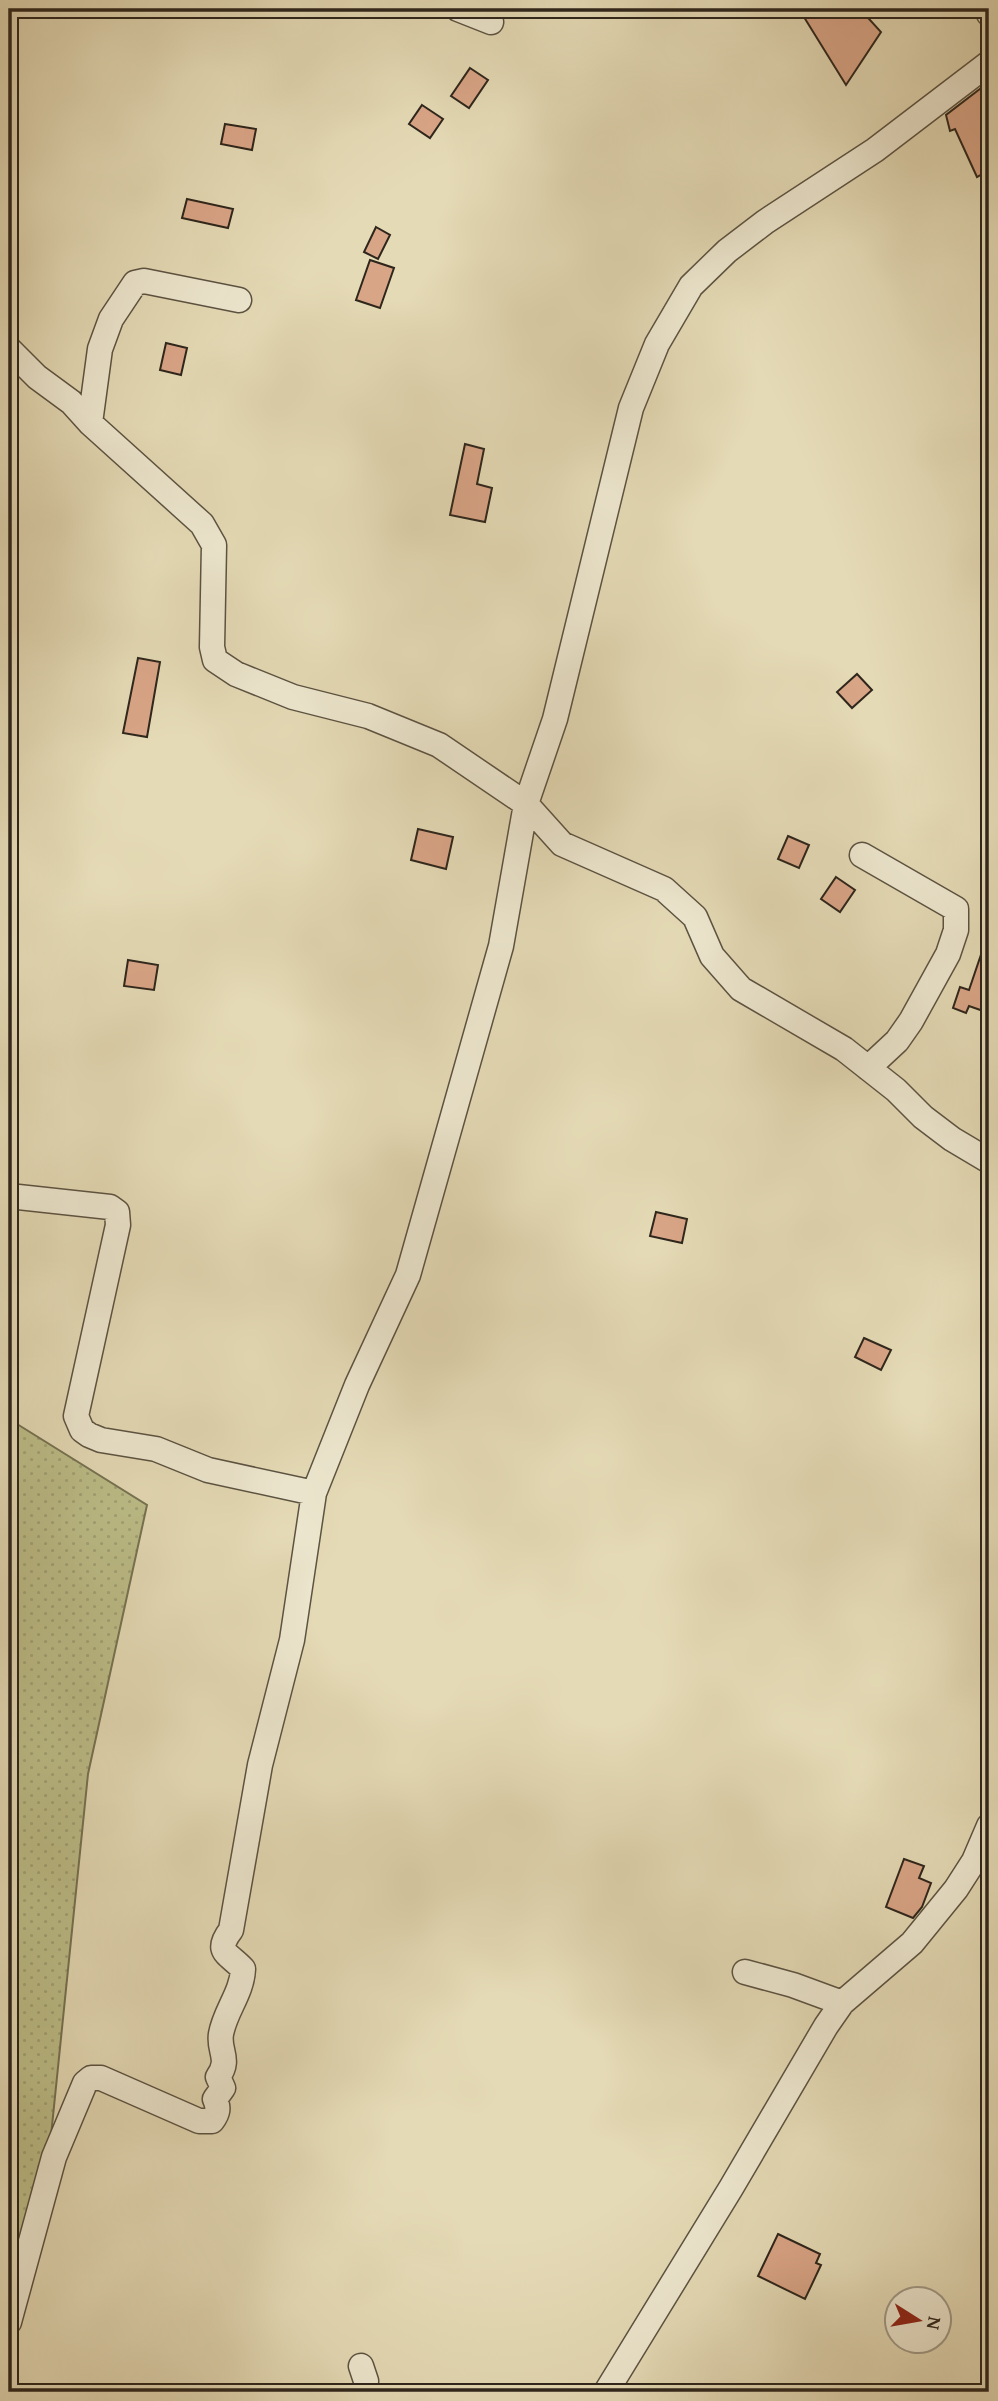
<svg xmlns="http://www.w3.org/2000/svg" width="998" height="2401" font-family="'Gentium Book Plus',serif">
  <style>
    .grass { fill: url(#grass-dots); stroke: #757252; stroke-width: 2 }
    .building { fill: #d9a587; stroke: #2e261c; stroke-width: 2 }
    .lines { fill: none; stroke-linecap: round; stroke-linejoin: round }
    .minor-casing { stroke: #5c5342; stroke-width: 27 }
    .minor { stroke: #ede7cf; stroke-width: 24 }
  </style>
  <defs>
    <pattern id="grass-dots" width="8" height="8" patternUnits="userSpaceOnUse" patternTransform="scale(1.75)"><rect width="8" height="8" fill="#bcbd88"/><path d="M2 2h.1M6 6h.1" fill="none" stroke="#a2a275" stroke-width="1.8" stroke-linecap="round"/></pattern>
  </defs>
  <rect width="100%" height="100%" fill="#e4dab5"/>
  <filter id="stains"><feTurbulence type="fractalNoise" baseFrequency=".00286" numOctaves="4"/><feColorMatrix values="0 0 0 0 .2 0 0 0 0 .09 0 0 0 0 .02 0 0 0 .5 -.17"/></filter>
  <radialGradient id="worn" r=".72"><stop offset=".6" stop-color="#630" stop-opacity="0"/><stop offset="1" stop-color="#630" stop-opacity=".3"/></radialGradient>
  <path class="grass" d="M9,1419L147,1505L88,1774L39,2253L9,2259Z"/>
  <path class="building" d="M799,9H860L881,32L846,85Z
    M470,68L488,80L469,108L451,96Z
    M989,82V170L977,177L955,129L950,131L946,115Z
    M422,105L443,119L430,138L409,124Z
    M225,124L256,129L252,150L221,144Z
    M187,199L233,209L228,228L182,218Z
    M376,227L390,235L378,259L364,252Z
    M370,260L394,268L380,308L356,300Z
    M166,343L187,348L181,375L160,370Z
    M465,444L484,449L477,484L492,488L485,522L450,515Z
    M138,658L160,662L147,737L123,733Z
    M857,674L872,690L852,708L837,692Z
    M418,829L453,837L446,869L411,860Z
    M788,836L809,845L799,868L778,859Z
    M836,877L855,890L840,912L821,899Z
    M987,937L989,938V1013L969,1006L966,1013L953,1008L960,987L969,990Z
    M128,960L158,965L154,990L124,986Z
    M656,1212L687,1219L682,1243L650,1236Z
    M864,1338L891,1350L881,1370L855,1357Z
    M904,1859L924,1866L919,1878L931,1883L922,1907L913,1918L886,1907Z
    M778,2234L820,2254L816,2263L821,2265L805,2299L758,2276Z"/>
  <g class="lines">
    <defs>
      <path id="minor" d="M458,9L491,22
        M987,9L989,14
        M9,349L37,377L71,402L90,423L202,524L214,545L212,647L215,660L236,674L293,697L368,716L439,745L526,804L562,844L664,889L695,917L712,956L741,989L844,1049L896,1090L923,1117L952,1139L989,1161
        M90,423L100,349L111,319L135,283L144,281L239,300
        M862,855L956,909V930L948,954L911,1021L897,1041L868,1068
        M9,1196L110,1207L117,1212L118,1225L76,1416L82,1430L89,1435L101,1440L156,1449L208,1470L314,1493
        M745,1972L793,1985L842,2003
        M9,2322L54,2157L85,2083L91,2078H101L199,2121H212C218,2113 219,2108 215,2099L223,2088L218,2077C231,2059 218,2051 221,2034C225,2011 242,1993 243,1969C228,1953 214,1952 231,1930L260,1765L292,1640L314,1493L357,1385L408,1275L501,946L526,804L555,719L631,408L657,344L691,286L727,251L765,222L875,150L989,63
        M361,2366L366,2381L365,2392
        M606,2392L731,2188L826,2026L842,2003L912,1943L956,1889L974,1861L989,1826"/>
    </defs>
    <use href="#minor" class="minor-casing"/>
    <use href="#minor" class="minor"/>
  </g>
  <rect width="998" height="2401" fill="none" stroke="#e4dab5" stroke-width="35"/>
  <rect x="10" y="10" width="977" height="2380" fill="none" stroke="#2e261c" stroke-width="3.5"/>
  <rect x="18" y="18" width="963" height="2366" fill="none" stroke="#2e261c" stroke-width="2"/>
  <g transform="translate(918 2320) rotate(101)"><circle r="33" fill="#ede7cf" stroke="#a19a87" stroke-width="2"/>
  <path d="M0-5L12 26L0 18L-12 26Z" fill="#8f2418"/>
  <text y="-10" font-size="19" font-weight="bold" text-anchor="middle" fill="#2e261c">N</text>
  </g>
  <rect width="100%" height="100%" filter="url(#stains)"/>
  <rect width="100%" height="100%" fill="url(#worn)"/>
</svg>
